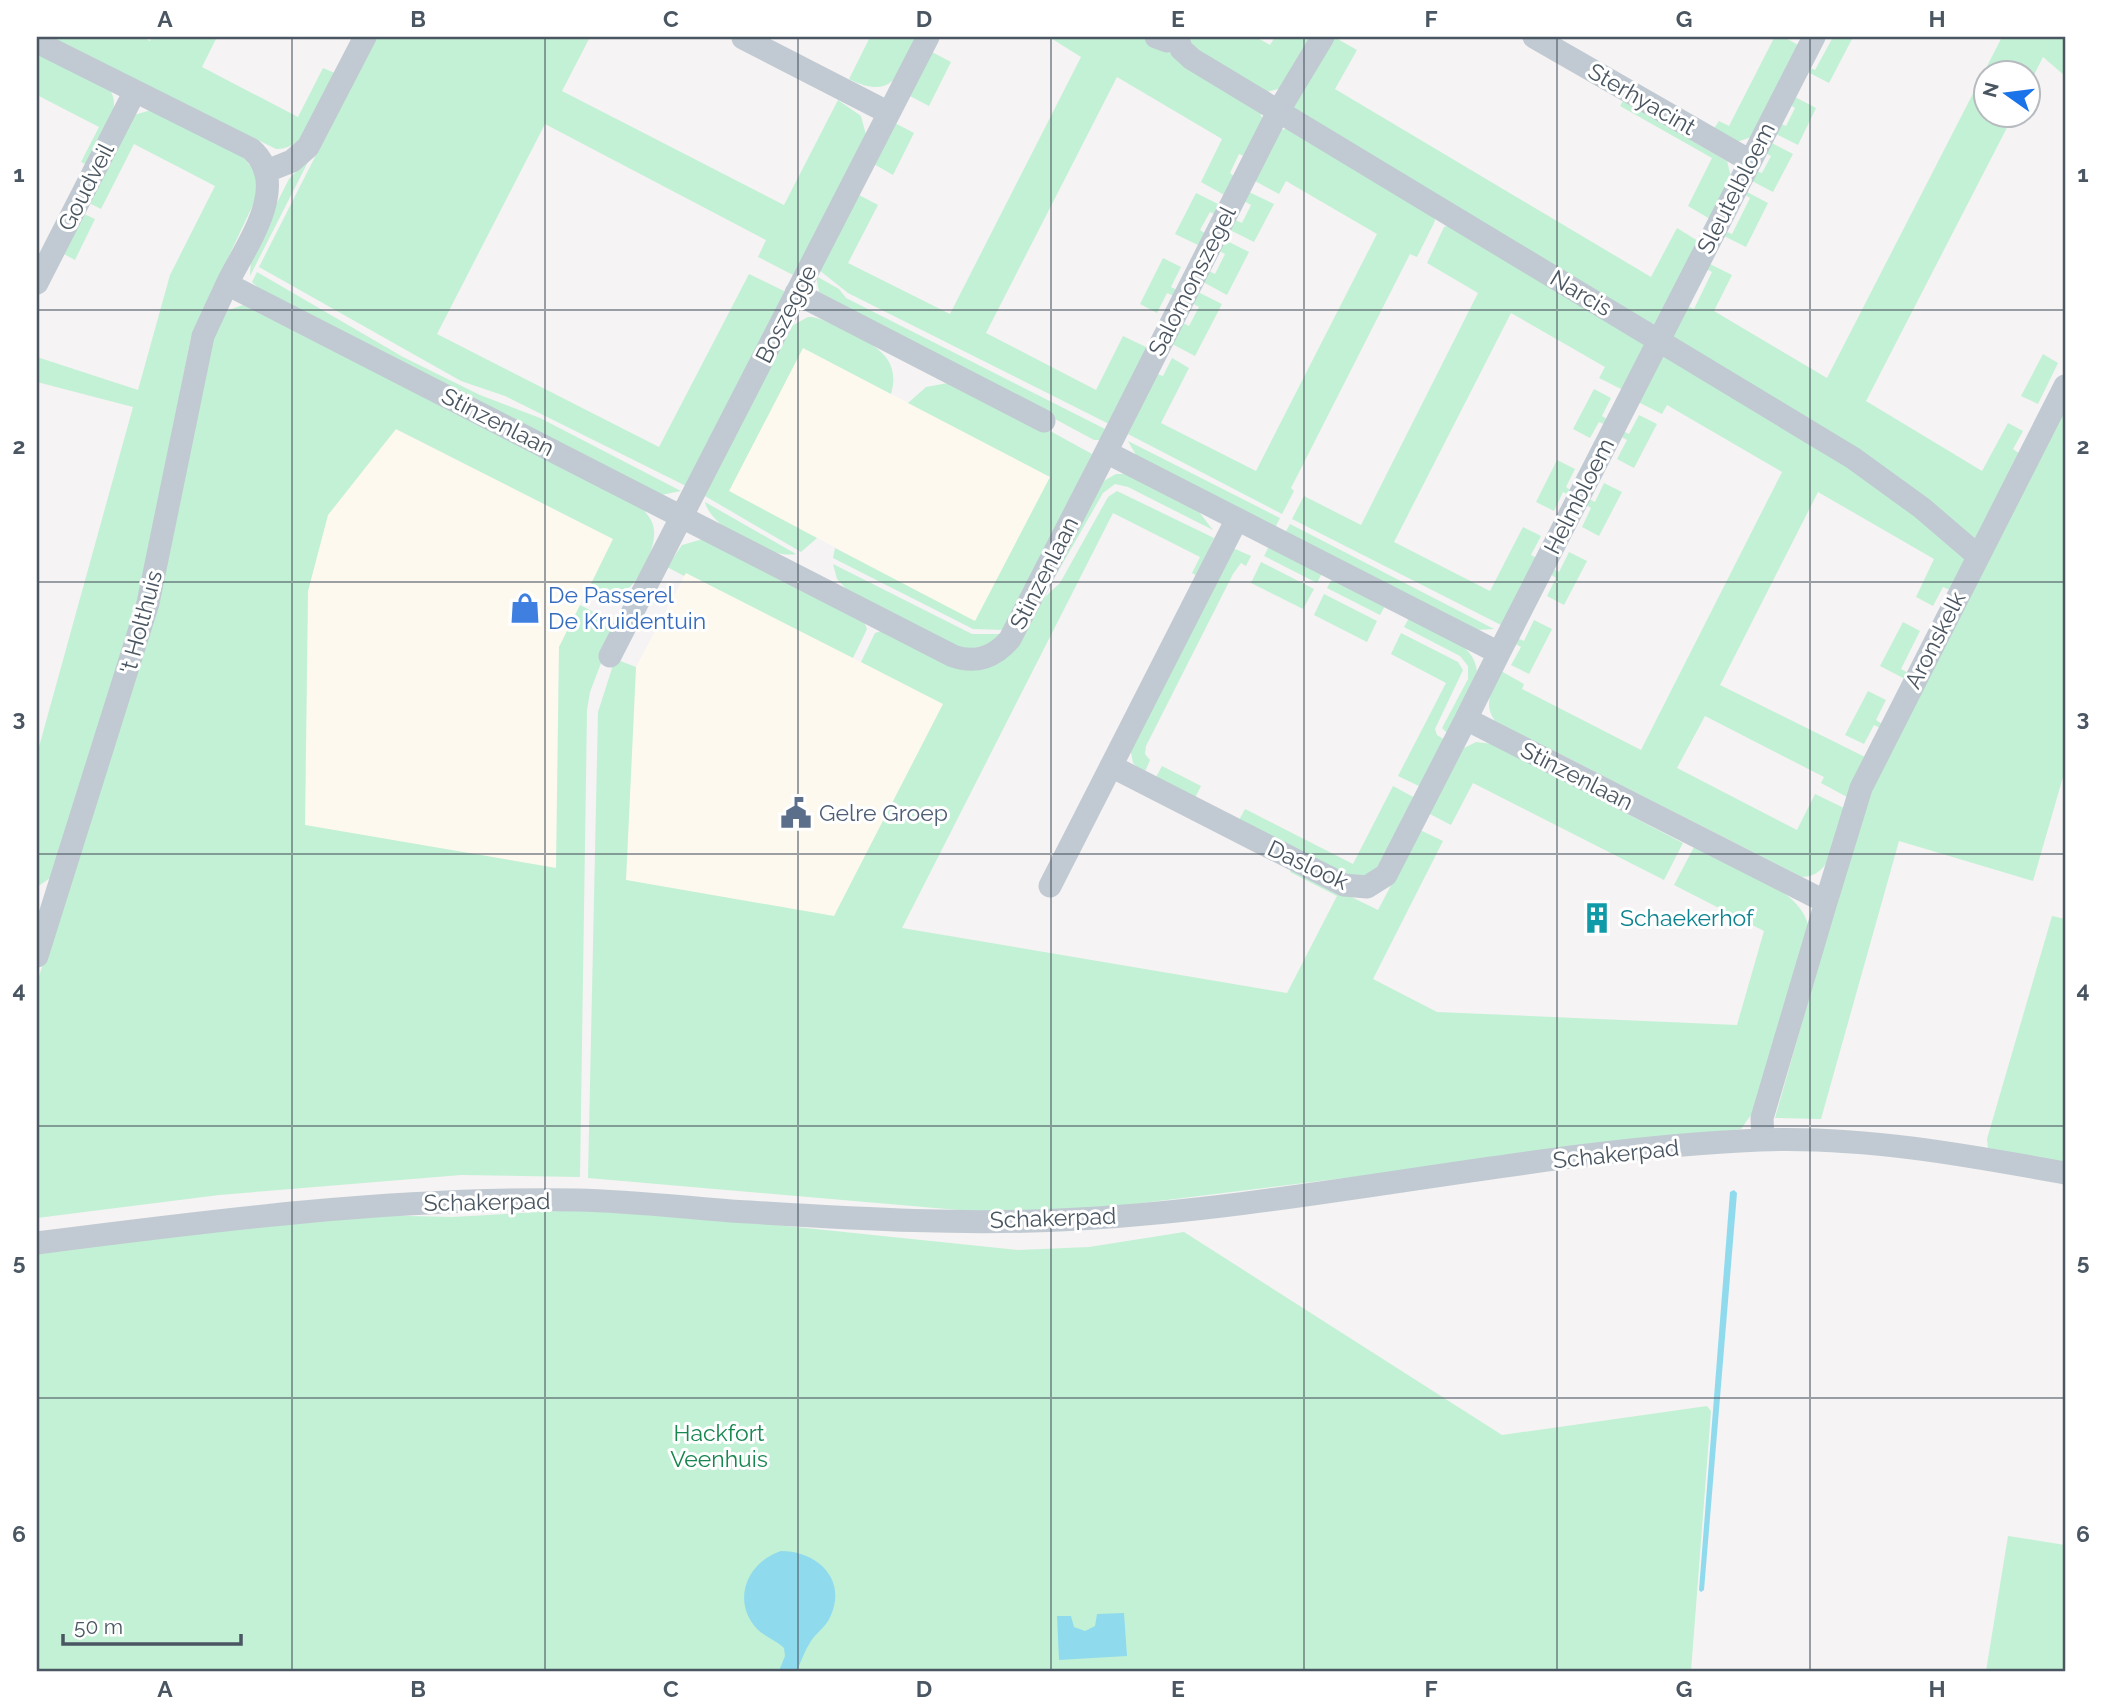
<svg xmlns="http://www.w3.org/2000/svg" width="2102" height="1708" font-family="Raleway,sans-serif">
  <style>
    .commercial { fill: #fdf9ef }
    .green { fill: #c3f1d5 }
    .water { fill: #90daee }
    .lines { fill: none; stroke-linecap: round; stroke-linejoin: round }
    .minor { stroke: #c1cad2; stroke-width: 23 }
    .grid { fill: none; stroke: #4a5661; stroke-width: 2; stroke-opacity: 0.55 }
    .labels { text-anchor: middle; stroke-width: 6; stroke-linejoin: round; paint-order: stroke }
    .street-label { font-size: 23px; fill: #4a5661; stroke: #fff }
    .shop-label { font-size: 23px; fill: #366cbe; stroke: #fff; text-anchor: start }
    .service-label { font-size: 23px; fill: #4e5e75; stroke: #fff; text-anchor: start }
    .culture-label { font-size: 23px; fill: #0d838f; stroke: #fff; text-anchor: start }
    .park-label { font-size: 23px; fill: #17864f; stroke: #fff }
    .neatline { fill: none; stroke: #4a5661; stroke-width: 2.5 }
    .grid-label { font-size: 23px; text-anchor: middle; font-weight: bold; fill: #4a5661 }
  </style>
  <rect width="100%" height="100%" fill="#f5f3f3"/>
  <path class="commercial" d="M803,348L1050,477L975,622L729,491Z
    M395,429L613,539L559,647L557,868L305,825L308,591L328,515Z
    M686,573L943,704L834,916L626,880L636,667Z"/>
  <path class="green" d="M52,37H142L150,41L152,37H217L202,67L298,117L323,68L337,74C324,99 310,150 276,149Z
    M376,37H590L562,91L784,205L838,100L861,116L866,135L795,276L758,257L766,240L545,124L437,334L659,447L749,274L786,292L686,486L505,396L461,381L259,267Z
    M870,37H918C899,72 895,102 849,79Z
    M1049,37H1146L1260,113L1263,120L1246,157L1239,154L1230,173L1235,177L1226,196L1201,182L1222,139L1117,77L986,333L1096,390L1123,336L1148,348L1109,424L848,293L819,270L857,194L878,205L848,263L950,314L1081,57Z
    M1187,37H1256L1270,45L1275,37H1313L1282,88L1266,92L1192,48Z
    M1334,37L1357,50L1335,89L1651,277L1677,228L1698,241L1653,330L1290,112Z
    M1772,37H1784L1798,45L1751,137L1737,142L1713,130L1719,121L1729,126L1774,38Z
    M1833,37L1852,39L1829,83L1806,71L1808,67L1815,70Z
    M2002,37H2065V76L2043,57L2029,85L2028,74H1986V116H2013L1866,401L1982,471L2008,423L2023,431L2013,449L2020,454L1974,543L1669,339L1686,306L1694,309L1712,272L1705,268L1708,263L1732,275L1714,311L1827,378Z
    M37,51L110,90C124,111 97,145 87,165L81,162L99,127L37,95Z
    M930,51L951,62L929,106L908,95Z
    M1793,96L1816,108L1798,145L1774,133L1779,123L1786,126L1795,108L1789,104Z
    M1623,101L1727,161L1731,177L1710,219L1688,206L1712,158L1620,106Z
    M151,110L242,156L256,173L258,194L191,337L139,600L50,878L37,887V754L133,407L37,382V357L138,390L170,275L215,186L134,144L101,209L87,202L134,115Z
    M893,122L914,133L893,175L872,163Z
    M1292,127L1433,212L1435,221L1417,257L1410,254L1291,488L1294,491L1282,514L1128,434L1157,374L1163,376L1172,358L1189,368L1161,423L1256,471L1377,234L1286,181L1279,194L1255,181L1281,130Z
    M1770,142L1793,154L1773,192L1750,180L1756,171L1762,173L1771,156L1764,152Z
    M311,156L250,276L251,254L289,179Z
    M1745,191L1768,203L1746,247L1722,235L1724,231L1732,234L1750,198L1744,194Z
    M1249,192L1274,204L1254,242L1230,230L1235,220L1242,223L1251,205L1244,201Z
    M1196,193L1220,205L1216,215L1210,212L1200,230L1206,234L1200,246L1175,234Z
    M82,213L95,219L75,260L62,253Z
    M1454,224L1648,340L1623,390L1599,378L1605,367L1511,313L1394,542L1490,591L1523,527L1541,536L1531,555L1537,558L1501,625L1292,519L1304,496L1361,525L1478,293L1427,263L1444,227Z
    M1225,240L1249,252L1227,295L1203,282L1209,271L1215,274L1225,254L1219,251Z
    M1163,258L1181,267L1171,287L1177,290L1174,296L1167,293L1157,313L1140,304Z
    M257,272L403,357L480,395L540,418L681,491L661,495L264,293L252,282Z
    M816,276L839,289L846,298L1107,430L1100,440H1094L819,292Z
    M1198,292L1222,304L1195,356L1172,344L1183,323L1189,326L1199,307L1192,303Z
    M243,305L642,507C647,515 654,521 654,531C656,549 636,593 616,594C607,595 599,588 591,584L613,539L396,429L328,515L308,591L305,825L556,868L559,647L580,605L616,624L590,692L587,710L580,1177L461,1175L219,1195L37,1218V983L91,810L211,337L226,311Z
    M808,317C821,317 832,324 844,330C872,344 902,356 891,394L803,348L729,491L817,538L801,552L705,496L707,486L790,327Z
    M1664,349L1850,463L1968,554L1950,590L1943,587L1933,606L1916,597L1934,559L1818,492L1720,685L1865,757L1847,797L1821,783L1824,777L1705,716L1677,768L1797,830L1815,794L1844,808C1836,833 1834,877 1802,877L1495,721C1482,703 1493,689 1501,671L1524,684L1522,689L1641,750L1782,472L1667,405L1662,414L1638,402Z
    M2043,354L2058,363L2038,404L2021,396Z
    M948,383L1041,426L1092,454L1005,630L973,629L833,558L835,548L975,621L1050,477L908,403L926,387Z
    M1594,389L1611,398L1602,416L1608,420L1606,425L1599,422L1590,438L1573,429Z
    M2065,404V770L2033,881L1899,841L1821,1119L1775,1118L1861,815L1879,771Z
    M1639,415L1657,424L1634,468L1617,459L1627,440L1620,436L1623,431L1629,434Z
    M1128,441L1280,518L1275,528L1137,457Z
    M1557,460L1575,469L1566,487L1572,491L1569,495L1563,492L1554,511L1536,502Z
    M1116,474H1127L1199,512L1213,530L1128,487L1115,484L1103,493L1052,582L1102,482Z
    M1604,483L1622,492L1599,536L1582,527L1591,508L1586,505L1589,499L1595,502Z
    M1117,491L1214,538L1197,576L1192,573L1200,557L1113,513L902,928L1287,993L1337,896L1290,872L1292,868L1378,910L1420,830L1443,841L1373,979L1437,1012L1737,1025L1764,931L1674,885L1694,847C1727,864 1800,887 1808,925L1753,1112L1741,1129L1094,1209L993,1213L588,1178L598,712L615,659L636,667L626,880L834,916L943,704L861,662L875,633L884,630L967,669L1060,583L1108,497Z
    M705,502L796,554C771,559 710,527 705,502Z
    M1290,524L1494,629L1476,630L1285,533Z
    M703,539L863,619L867,629L853,658L686,573L684,576L667,567L682,545Z
    M1269,546L1322,573L1317,583L1264,556Z
    M1233,548L1251,556L1246,566L1241,563L1233,574L1146,746L1145,754L1150,760L1144,774L1133,763L1130,748Z
    M1569,552L1587,561L1564,605L1547,596L1556,578L1550,574L1553,569L1559,572Z
    M1261,562L1314,589L1303,609L1251,583Z
    M833,564L972,634H1002L993,644L963,650L849,592L837,579Z
    M1332,579L1385,606L1380,615L1327,588Z
    M1324,594L1377,621L1367,642L1314,615Z
    M1409,618C1433,630 1475,641 1477,672L1448,734L1442,728L1468,679V666L1460,656L1404,627Z
    M1534,620L1552,629L1529,674L1511,665L1521,647L1514,643L1517,638L1524,641Z
    M1903,622L1920,631L1901,669L1908,673L1905,679L1880,666Z
    M1401,633L1458,662L1463,670L1435,729L1437,735L1445,740L1421,787L1398,776L1446,683L1391,654Z
    M1868,691L1886,700L1876,720L1882,724L1880,728L1874,725L1864,744L1845,735Z
    M1476,742L1493,744L1683,843L1664,880L1473,783L1451,825L1428,813L1464,748Z
    M1162,766L1201,786L1194,800L1155,779Z
    M1393,786L1415,798L1374,873L1356,879L1238,822L1245,809L1353,864Z
    M2052,916L2065,919V1164L1988,1148L1987,1139Z
    M613,1208L1018,1250L1089,1247L1184,1232L1502,1435L1707,1406L1711,1411L1691,1671H37V1251L367,1215L452,1217Z
    M2008,1536L2065,1545V1671H1986Z"/>
  <path class="water" d="M1734,1190L1737,1193L1704,1590L1701,1592L1699,1590L1730,1192Z
    M781,1551C816,1551 847,1578 831,1615C827,1626 817,1632 811,1641C805,1650 801,1661 797,1671H779L785,1656L784,1648C776,1640 765,1637 757,1629C731,1601 747,1562 781,1551Z
    M1124,1613L1127,1656L1059,1660L1057,1616H1071L1074,1627L1085,1631L1095,1626L1097,1614Z"/>
  <g class="lines">
    <path class="minor" d="M1156,37L1167,41H1178
      M1178,37L1181,49L1192,59L1853,458L1922,508L1978,556
      M1534,37L1750,161
      M743,38L889,113
      M37,42L251,149C292,185 246,245 227,284L953,656C976,664 995,657 1010,639L1106,452L1499,653L1466,719L1826,902L1762,1118L1763,1140
      M267,171L292,161L308,147L365,37
      M37,283L135,91
      M796,293L1044,421
      M1106,452L1279,110L1323,37
      M1499,653L1814,37
      M610,656L928,37
      M1111,766L1344,885L1367,887L1386,875L1466,719
      M1050,886L1237,519
      M1826,902L1861,788L2065,386
      M37,956L148,603L203,336L227,284
      M37,1243C216,1220 396,1197 577,1200C628,1201 680,1207 731,1211C846,1218 964,1226 1079,1219C1307,1206 1532,1150 1760,1140C1862,1136 1966,1155 2065,1173"/>
  </g>
  <path class="grid" d="M292,37V1671M545,37V1671M798,37V1671M1051,37V1671M1304,37V1671M1557,37V1671M1810,37V1671M37,310H2065M37,582H2065M37,854H2065M37,1126H2065M37,1398H2065"/>
  <defs>
    <symbol id="shop-bare" viewBox="-9 -9 18 18"><path d="M-5-2.5h2.3a2.7 3.5 0 0 1 5.4 0H5L5.5 6h-11ZM-1.5-2.5h3a1.5 2.3 0 0 0-3 0Z" fill="#3f7fe0" stroke="#fff" stroke-width="2.5" paint-order="stroke"/></symbol>
    <symbol id="civic-bare" viewBox="-9 -9 18 18"><path d="M-.6-6.5H3V-4.5H.6V-3L4-1V1h2V6H-6V1h2V-1L-.6-3ZM-1.2 2.5V6h2.4V2.5Z" fill="#5c6f8a" stroke="#fff" stroke-width="2.5" paint-order="stroke"/></symbol>
    <symbol id="building-bare" viewBox="-9 -9 18 18"><path d="M-4-6H4V6H1V3H-1V6H-4ZM-2.5-4.3h1.7v1.8h-1.7ZM.8-4.3h1.7v1.8H.8ZM-2.5-1h1.7V.8h-1.7ZM.8-1h1.7V.8H.8Z" fill="#0f9aa8" stroke="#fff" stroke-width="2.5" paint-order="stroke"/></symbol>
  </defs>
  <g fill-rule="evenodd">
    <use href="#shop-bare" x="503" y="586" width="44" height="44"/>
    <use href="#civic-bare" x="774" y="791" width="44" height="44"/>
    <use href="#building-bare" x="1575" y="896" width="44" height="44"/>
  </g>
  <g class="labels">
    <g class="street-label">
      <text transform="translate(1642 99) rotate(30)" y="8">Sterhyacint</text>
      <text transform="translate(86 187) rotate(-63)" y="8">Goudveil</text>
      <text transform="translate(1736 188) rotate(-63)" y="8">Sleutelbloem</text>
      <text transform="translate(1192 281) rotate(-63)" y="8">Salomonszegel</text>
      <text transform="translate(1581 293) rotate(31)" y="8">Narcis</text>
      <text transform="translate(786 314) rotate(-63)" y="8">Boszegge</text>
      <text transform="translate(498 422) rotate(27)" y="8">Stinzenlaan</text>
      <text transform="translate(1579 496) rotate(-63)" y="8">Helmbloem</text>
      <text transform="translate(1044 573) rotate(-63)" y="8">Stinzenlaan</text>
      <text transform="translate(141 622) rotate(-75)" y="8">'t Holthuis</text>
      <text transform="translate(1935 640) rotate(-63)" y="8">Aronskelk</text>
      <text transform="translate(1577 776) rotate(27)" y="8">Stinzenlaan</text>
      <text transform="translate(1308 865) rotate(25)" y="8">Daslook</text>
      <text transform="translate(1616 1154) rotate(-6)" y="8">Schakerpad</text>
      <text transform="translate(487 1202) rotate(-1)" y="8">Schakerpad</text>
      <text transform="translate(1053 1218) rotate(-2)" y="8">Schakerpad</text>
    </g>
    <g class="shop-label">
      <text x="548" y="603">De Passerel<tspan x="548" dy="26">De Kruidentuin</tspan></text>
    </g>
    <g class="service-label">
      <text x="819" y="821">Gelre Groep</text>
    </g>
    <g class="culture-label">
      <text x="1620" y="926">Schaekerhof</text>
    </g>
    <g class="park-label">
      <text x="719" y="1441">Hackfort<tspan x="719" dy="26">Veenhuis</tspan></text>
    </g>
  </g>
  <rect width="2102" height="1708" fill="none" stroke="#ffffff" stroke-width="77"/>
  <g transform="translate(2007 94) rotate(284)"><circle r="33" fill="#ffffff" stroke="#b7bbc0" stroke-width="2"/>
  <path d="M0-5L12 26L0 18L-12 26Z" fill="#1a73e8"/>
  <text y="-10" font-size="19" font-weight="bold" text-anchor="middle" fill="#4a5661">N</text>
  </g>
  <path d="M63 1634v10h178v-10" fill="none" stroke="#4a5661" stroke-width="3.5"/>
  <text x="74" y="1634" font-size="21" fill="#4a5661" stroke="#ffffff" stroke-width="5" paint-order="stroke">50 m</text>
  <rect x="38" y="38" width="2026" height="1632" class="neatline"/>
  <g class="grid-label">
    <text x="165" y="27">A</text>
    <text x="418" y="27">B</text>
    <text x="671" y="27">C</text>
    <text x="924" y="27">D</text>
    <text x="1178" y="27">E</text>
    <text x="1431" y="27">F</text>
    <text x="1684" y="27">G</text>
    <text x="1937" y="27">H</text>
    <text x="19" y="182">1</text>
    <text x="2083" y="182">1</text>
    <text x="19" y="454">2</text>
    <text x="2083" y="454">2</text>
    <text x="19" y="726">3</text>
    <text x="2083" y="726">3</text>
    <text x="19" y="998">4</text>
    <text x="2083" y="998">4</text>
    <text x="19" y="1270">5</text>
    <text x="2083" y="1270">5</text>
    <text x="19" y="1542">6</text>
    <text x="2083" y="1542">6</text>
    <text x="165" y="1697">A</text>
    <text x="418" y="1697">B</text>
    <text x="671" y="1697">C</text>
    <text x="924" y="1697">D</text>
    <text x="1178" y="1697">E</text>
    <text x="1431" y="1697">F</text>
    <text x="1684" y="1697">G</text>
    <text x="1937" y="1697">H</text>
  </g>
</svg>
